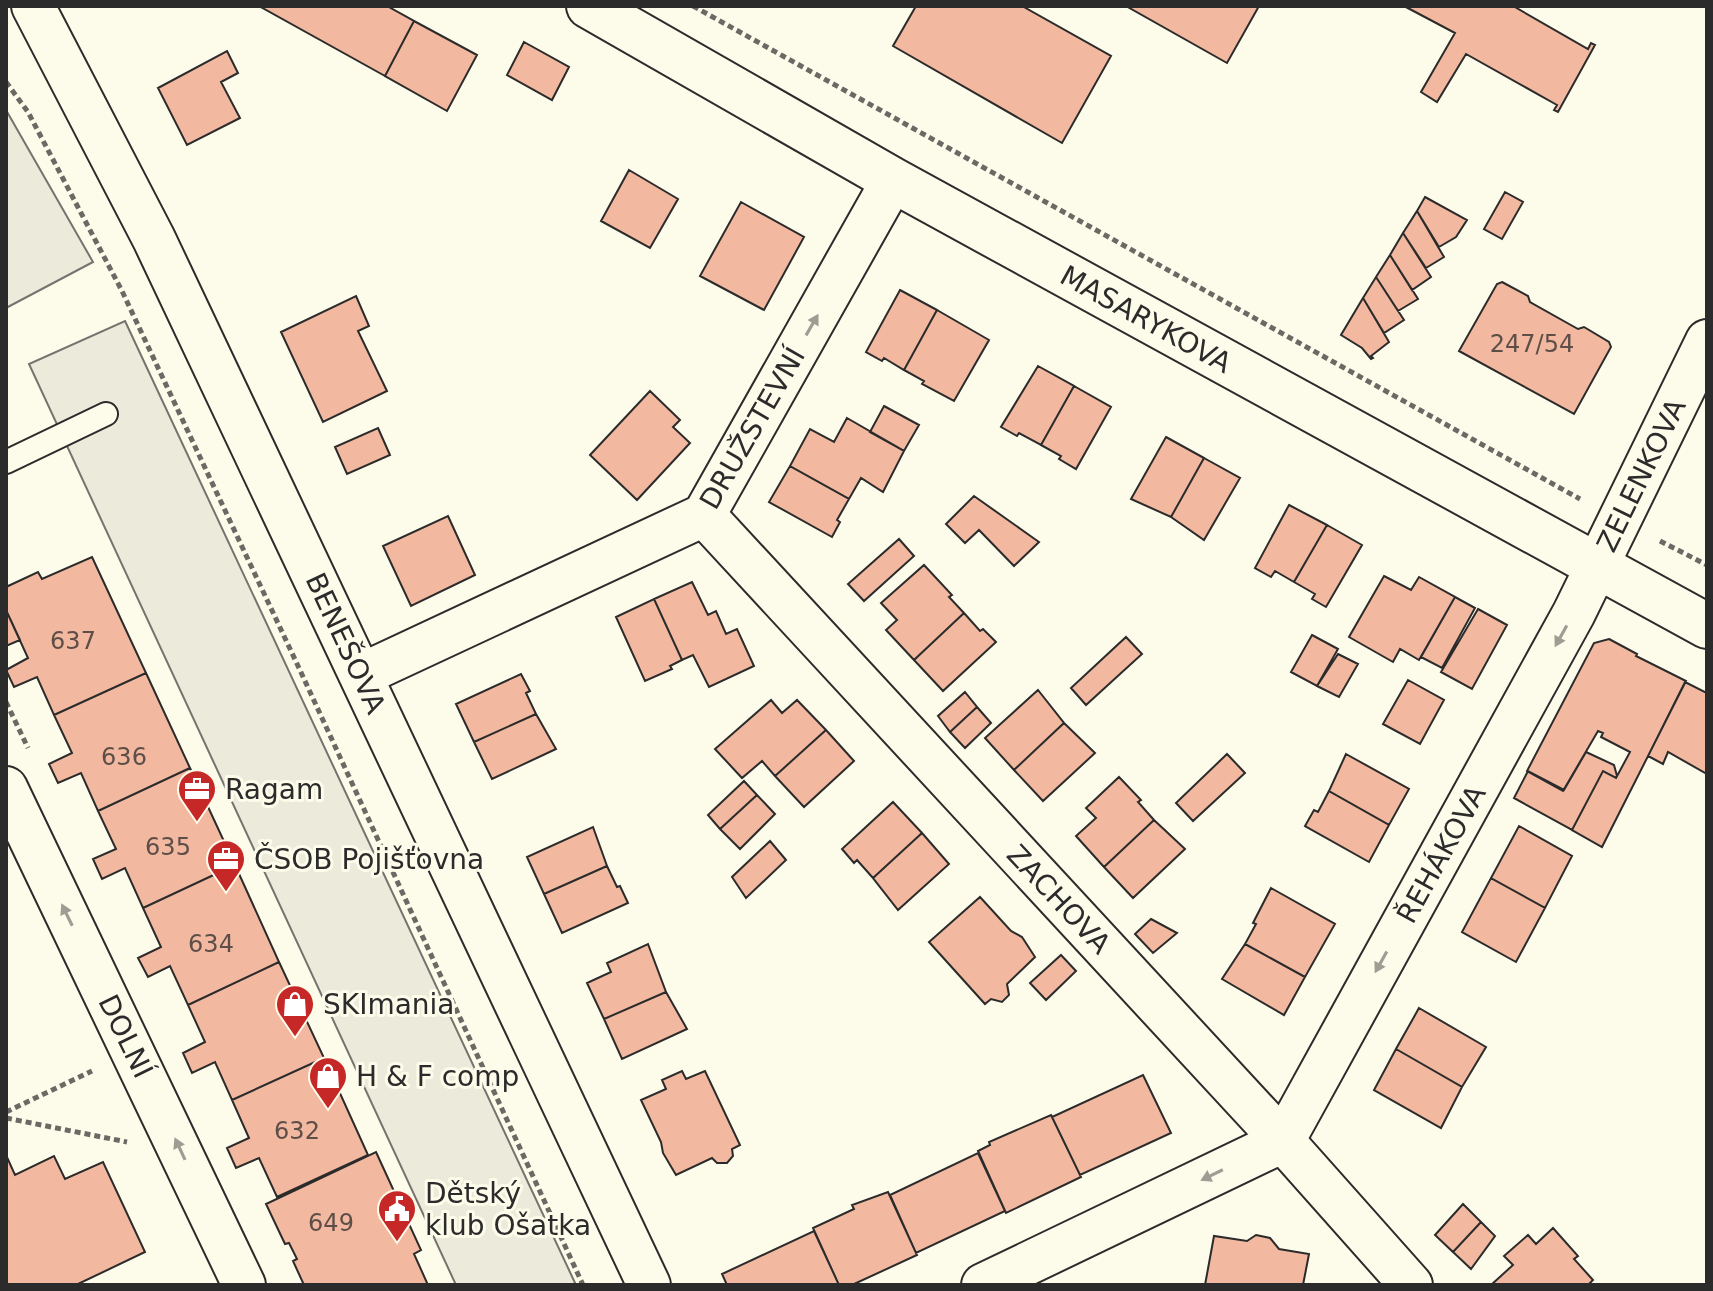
<svg xmlns="http://www.w3.org/2000/svg" width="1713" height="1291" font-family="'DejaVu Sans',sans-serif">
  <style>
    .parking { fill: #eceadb; stroke: #74746e; stroke-width: 2 }
    .building { fill: #f2b8a0; stroke: #2b2b2b; stroke-width: 2 }
    .lines { fill: none; stroke-linecap: round; stroke-linejoin: round }
    .service-casing { stroke: #2b2b2b; stroke-width: 26 }
    .minor-casing { stroke: #2b2b2b; stroke-width: 46 }
    .primary-casing { stroke: #2b2b2b; stroke-width: 48 }
    .path { stroke: #6a6964; stroke-width: 5; stroke-dasharray: 6 4; stroke-linecap: butt }
    .service { stroke: #fdfbea; stroke-width: 22 }
    .minor { stroke: #fdfbea; stroke-width: 42 }
    .primary { stroke: #fdfbea; stroke-width: 44 }
    .oneway { fill: #9e9d94 }
    .labels { text-anchor: middle; stroke-width: 6; stroke-linejoin: round; paint-order: stroke }
    .number-label { font-size: 24px; fill: #5d4e48 }
    .street-label { font-size: 28px; fill: #2b2b2b; stroke: #fdfbea }
    .poi-label { font-size: 28px; fill: #2b2b2b; stroke: #fdfbea; text-anchor: start }
  </style>
  <rect width="100%" height="100%" fill="#fdfbea"/>
  <path class="parking" d="M6,110L93,262L6,308Z
    M125,321L576,1285H456L29,364Z"/>
  <path class="building" d="M259,6H387L414,21L385,76Z
    M916,6H1022L1111,56L1062,143L893,46Z
    M1126,6H1259L1227,63Z
    M1404,6H1513L1588,49L1591,43L1595,45L1558,112L1554,110L1557,105L1466,54L1437,102L1421,92L1455,33Z
    M414,21L477,55L447,111L385,76Z
    M524,42L569,67L552,100L507,75Z
    M227,51L238,73L221,82L240,118L187,145L158,88Z
    M629,170L678,199L650,248L601,221Z
    M1505,192L1523,202L1502,239L1484,229Z
    M1425,197L1467,220L1456,237L1439,247L1417,211Z
    M741,202L804,237L764,310L700,276Z
    M1417,211L1444,257L1426,268L1403,233Z
    M1403,233L1431,277L1412,290L1390,255Z
    M1390,255L1418,299L1398,311L1376,277Z
    M1376,277L1404,320L1384,333L1363,298Z
    M1502,282L1528,296L1530,302L1578,329L1584,327L1609,342L1611,347L1574,414L1459,351L1497,284Z
    M900,290L937,310L904,370L884,358L882,361L866,352Z
    M356,296L369,326L358,331L387,391L323,422L281,332Z
    M1363,298L1389,342L1371,356L1373,358L1371,359L1362,348L1341,335Z
    M937,310L989,340L954,401L922,384L924,381L904,370Z
    M1038,366L1074,386L1041,445L1019,433L1017,436L1001,427Z
    M1074,386L1111,407L1076,469L1059,459L1061,456L1041,445Z
    M650,391L680,420L673,427L690,443L637,500L590,455Z
    M884,406L919,425L904,451L870,432Z
    M847,418L904,451L883,492L861,478L849,499L790,466L810,429L834,442Z
    M378,428L390,455L347,474L335,447Z
    M1166,437L1204,458L1171,517L1131,499Z
    M1204,458L1240,478L1204,540L1171,517Z
    M790,466L849,499L837,520L840,522L832,537L769,502Z
    M974,496L1039,542L1014,566L979,530L965,543L946,524Z
    M1289,505L1327,525L1294,582L1275,571L1271,577L1255,568Z
    M448,516L475,575L411,606L383,546Z
    M1327,525L1362,545L1326,607L1312,599L1315,594L1294,582Z
    M899,539L914,556L864,601L848,584Z
    M92,557L146,673L54,715L37,677L14,687L6,670L28,658L6,610V587L38,572L42,579Z
    M924,565L952,595L949,597L964,613L914,660L886,630L897,620L881,603Z
    M1384,576L1411,590L1419,577L1455,597L1419,660L1400,649L1393,662L1349,637Z
    M692,582L708,615L716,611L726,634L737,629L754,666L709,687L693,655L682,660L654,599Z
    M1455,597L1475,608L1442,668L1421,657Z
    M654,599L682,660L670,666L672,669L645,681L616,617Z
    M1478,609L1507,625L1472,689L1441,672Z
    M6,610L20,640L6,646Z
    M964,613L980,631L983,629L996,642L943,691L914,660Z
    M1312,635L1338,649L1317,686L1291,672Z
    M1126,637L1142,654L1086,705L1071,688Z
    M1609,639L1637,654L1636,656L1686,681L1602,847L1572,830L1603,771L1616,778L1630,752L1601,737L1603,733L1598,731L1563,791L1527,771L1594,643Z
    M1338,654L1358,664L1339,697L1317,686Z
    M146,673L190,768L98,811L81,773L58,783L49,764L72,753L54,715Z
    M521,674L530,691L526,693L536,714L474,742L456,704Z
    M1408,680L1444,700L1420,744L1383,724Z
    M1685,682L1707,693V774L1668,752L1663,764L1648,756Z
    M1038,690L1064,723L1014,770L985,738Z
    M965,692L977,707L950,732L938,716Z
    M771,700L782,713L797,700L826,730L775,776L762,761L742,778L715,749Z
    M977,707L991,723L965,748L950,732Z
    M536,714L556,749L492,779L474,742Z
    M1064,723L1095,753L1043,801L1014,770Z
    M826,730L854,761L804,807L775,776Z
    M1586,752L1614,765L1617,776L1616,778L1603,771L1572,830L1514,798L1528,771L1564,790Z
    M1227,754L1245,773L1193,821L1176,803Z
    M1346,754L1409,789L1389,825L1329,791Z
    M190,768L235,865L143,908L125,868L102,879L93,859L116,849L98,811Z
    M1119,777L1141,800L1138,802L1154,820L1104,867L1076,836L1096,818L1086,808Z
    M744,781L757,795L720,829L708,815Z
    M1329,791L1389,825L1369,862L1305,826L1314,810L1318,812Z
    M757,795L775,814L740,849L720,829Z
    M893,802L922,833L873,878L857,860L854,863L842,849Z
    M1154,820L1185,849L1133,898L1104,867Z
    M1519,826L1572,856L1545,908L1491,878Z
    M593,827L607,866L544,894L527,857Z
    M922,833L949,864L898,910L873,878Z
    M770,841L786,860L746,898L732,877Z
    M235,865L279,962L188,1005L170,966L148,977L138,958L161,947L143,908Z
    M607,866L617,887L620,886L628,903L562,933L544,894Z
    M1491,878L1545,908L1516,962L1462,932Z
    M1271,888L1335,924L1305,977L1245,944L1256,924L1253,923Z
    M980,897L1011,931L1022,937L1035,957L1007,984L1009,995L1002,1002L991,999L985,1004L929,942Z
    M1151,919L1177,933L1153,953L1135,934Z
    M648,944L666,992L604,1019L587,983L611,972L607,963Z
    M1245,944L1305,977L1284,1015L1222,979Z
    M1061,955L1076,971L1046,1000L1030,983Z
    M279,962L324,1058L232,1100L215,1062L192,1073L183,1053L205,1042L188,1005Z
    M666,992L687,1029L622,1059L604,1019Z
    M1419,1008L1486,1047L1462,1087L1396,1049Z
    M1396,1049L1462,1087L1441,1128L1374,1090Z
    M324,1058L368,1155L277,1197L259,1158L236,1168L227,1148L249,1138L232,1100Z
    M682,1071L686,1079L705,1071L740,1145L732,1149L733,1156L727,1163H717L712,1158L676,1175L663,1153L661,1142L641,1100L666,1089L662,1080Z
    M1143,1075L1171,1133L1080,1175L1052,1117Z
    M1051,1115L1081,1177L1006,1213L978,1151L990,1145L989,1142Z
    M376,1152L421,1250L414,1254L428,1285H304L293,1261L297,1259L289,1243L285,1244L266,1204Z
    M978,1153L1005,1211L916,1253L890,1195Z
    M6,1155L15,1175L54,1156L65,1179L103,1162L145,1252L76,1285H6Z
    M888,1192L917,1255L852,1285H839L813,1228L854,1209L852,1205Z
    M1463,1204L1481,1222L1453,1252L1435,1235Z
    M1481,1222L1495,1236L1471,1269L1453,1252Z
    M1553,1228L1578,1256L1574,1259L1593,1280L1588,1285H1491L1513,1265L1504,1256L1528,1235L1536,1244Z
    M814,1231L839,1285H727L722,1274Z
    M1256,1235L1270,1238L1279,1249L1309,1254L1303,1285H1205L1214,1236L1247,1241Z"/>
  <g class="lines">
    <defs>
      <path id="service" d="M6,462L106,414"/>
      <path id="minor" d="M33,6L154,239L649,1285
        M704,515L1283,1141L1411,1285
        M361,675L704,515L893,180
        M6,788L244,1285
        M983,1285L1283,1141L1574,613L1707,341"/>
      <path id="primary" d="M589,6L893,180L1707,626"/>
    </defs>
    <use href="#service" class="service-casing"/>
    <use href="#minor" class="minor-casing"/>
    <use href="#primary" class="primary-casing"/>
    <path class="path" d="M693,6L1580,499
      M6,82L28,112L122,291L299,668L583,1285
      M1660,541L1707,565
      M6,702L28,748
      M6,1112L92,1071
      M6,1118L127,1142"/>
    <use href="#service" class="service"/>
    <use href="#minor" class="minor"/>
    <use href="#primary" class="primary"/>
  </g>
  <defs><path id="oneway-solid" d="M-6-.8H1V-3.2L6.5 0L1 3.2V.8H-6Z" transform="scale(2)"/></defs>
  <g class="oneway">
    <use href="#oneway-solid" transform="translate(812 325) rotate(-60)"/>
    <use href="#oneway-solid" transform="translate(1561 636) rotate(119)"/>
    <use href="#oneway-solid" transform="translate(67 915) rotate(-116)"/>
    <use href="#oneway-solid" transform="translate(1381 962) rotate(119)"/>
    <use href="#oneway-solid" transform="translate(180 1149) rotate(-115)"/>
    <use href="#oneway-solid" transform="translate(1212 1175) rotate(154)"/>
  </g>
  <defs>
    <symbol id="office-pin" viewBox="-11 -11 22 30"><path d="M0 17L-7.5 6A9.5 9.5 0 1 1 7.5 6Z" fill="#c62828" stroke="#fdfbea"/><path d="M-6-3h4V-5.5h4V-3h4V5H-6ZM-1-4.5V-3h2v-1.5ZM-6 0V1H6V0Z" fill="#fff"/></symbol>
    <symbol id="shop-pin" viewBox="-11 -11 22 30"><path d="M0 17L-7.5 6A9.5 9.5 0 1 1 7.5 6Z" fill="#c62828" stroke="#fdfbea"/><path d="M-5-2.5h2.3a2.7 3.5 0 0 1 5.4 0H5L5.5 6h-11ZM-1.5-2.5h3a1.5 2.3 0 0 0-3 0Z" fill="#fff"/></symbol>
    <symbol id="civic-pin" viewBox="-11 -11 22 30"><path d="M0 17L-7.5 6A9.5 9.5 0 1 1 7.5 6Z" fill="#c62828" stroke="#fdfbea"/><path d="M-.6-6.5H3V-4.5H.6V-3L4-1V1h2V6H-6V1h2V-1L-.6-3ZM-1.2 2.5V6h2.4V2.5Z" fill="#fff"/></symbol>
  </defs>
  <g fill-rule="evenodd">
    <use href="#office-pin" x="175" y="767" width="44" height="60"/>
    <use href="#office-pin" x="204" y="837" width="44" height="60"/>
    <use href="#shop-pin" x="273" y="982" width="44" height="60"/>
    <use href="#shop-pin" x="306" y="1054" width="44" height="60"/>
    <use href="#civic-pin" x="375" y="1187" width="44" height="60"/>
  </g>
  <g class="labels">
    <g class="number-label">
      <text x="1532" y="352">247/54</text>
      <text x="73" y="649">637</text>
      <text x="124" y="765">636</text>
      <text x="168" y="855">635</text>
      <text x="211" y="952">634</text>
      <text x="297" y="1139">632</text>
      <text x="331" y="1231">649</text>
    </g>
    <g class="street-label">
      <text transform="translate(1146 319) rotate(29)" y="10">MASARYKOVA</text>
      <text transform="translate(752 428) rotate(-60)" y="10">DRUŽSTEVNÍ</text>
      <text transform="translate(1641 475) rotate(-64)" y="10">ZELENKOVA</text>
      <text transform="translate(346 643) rotate(65)" y="10">BENEŠOVA</text>
      <text transform="translate(1441 854) rotate(-61)" y="10">ŘEHÁKOVA</text>
      <text transform="translate(1059 899) rotate(47)" y="10">ZACHOVA</text>
      <text transform="translate(126 1036) rotate(64)" y="10">DOLNÍ</text>
    </g>
    <g class="poi-label">
      <text x="225" y="799">Ragam</text>
      <text x="254" y="869">ČSOB Pojišťovna</text>
      <text x="323" y="1014">SKImania</text>
      <text x="356" y="1086">H &amp; F comp</text>
      <text x="425" y="1203">Dětský<tspan x="425" dy="32">klub Ošatka</tspan></text>
    </g>
  </g>
  <rect width="1713" height="1291" fill="none" stroke="#2b2b2b" stroke-width="16"/>
</svg>
